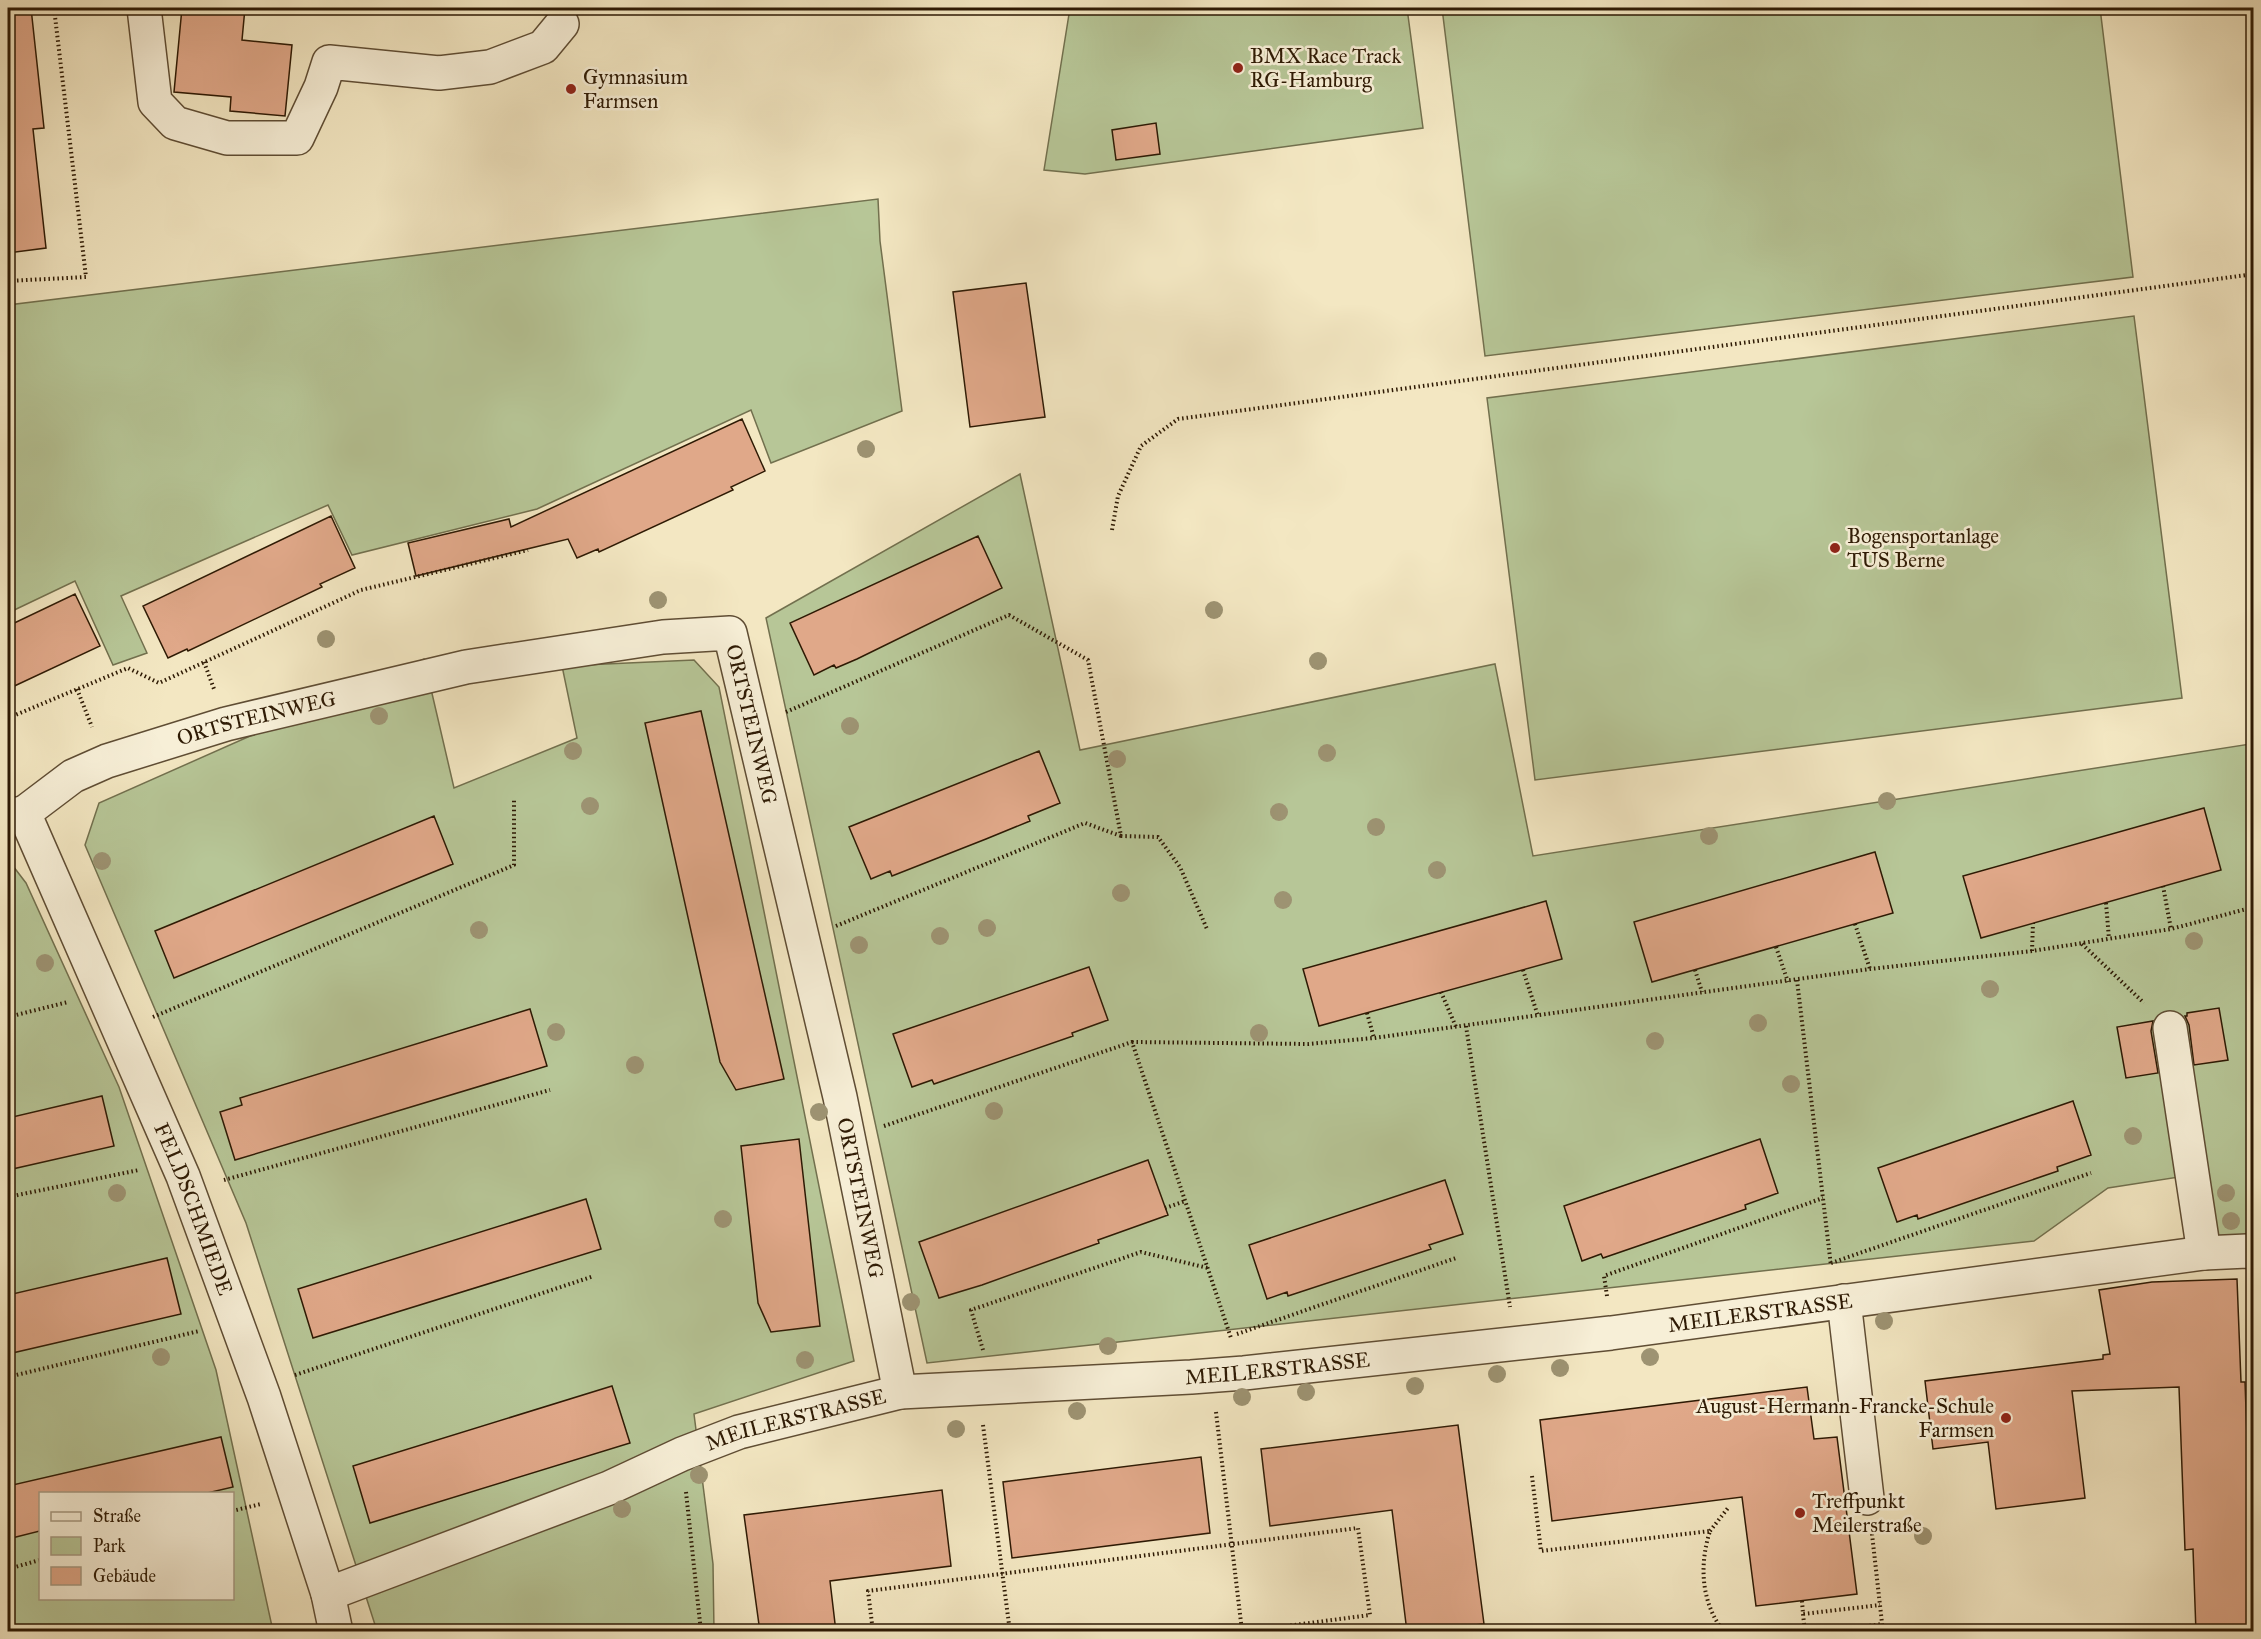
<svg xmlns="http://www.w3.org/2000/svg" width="2261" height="1639" font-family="'IM FELL Great Primer',serif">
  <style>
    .green { fill: #b7c697; stroke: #72704e; stroke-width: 1.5; fill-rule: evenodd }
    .building { fill: #e0a889; stroke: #2e1a04; stroke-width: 1.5 }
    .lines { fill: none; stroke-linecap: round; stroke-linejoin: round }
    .minor-casing { stroke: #5f4d34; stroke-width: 36 }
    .path { stroke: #2e1a04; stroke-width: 4; stroke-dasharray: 1.5 3; stroke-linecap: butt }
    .minor { stroke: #f7efd7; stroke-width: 33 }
    .tree { fill: #9d9372 }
    .poi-dot { fill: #8f2418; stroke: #f7efd7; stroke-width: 2 }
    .labels { text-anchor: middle; stroke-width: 5; stroke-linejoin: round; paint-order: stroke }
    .poi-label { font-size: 21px; fill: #2e1a04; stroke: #f7efd7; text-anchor: start }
    .street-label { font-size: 21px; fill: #2e1a04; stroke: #f7efd7 }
  </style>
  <rect width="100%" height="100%" fill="#f3e7c2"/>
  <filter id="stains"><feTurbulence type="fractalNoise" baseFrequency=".00333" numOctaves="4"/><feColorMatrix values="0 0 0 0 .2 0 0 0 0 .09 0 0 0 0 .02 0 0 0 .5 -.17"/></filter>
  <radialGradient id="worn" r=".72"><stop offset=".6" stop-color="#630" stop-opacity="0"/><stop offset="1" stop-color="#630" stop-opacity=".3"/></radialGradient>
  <path class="green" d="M1070,8H1407L1423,128L1085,174L1044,170Z
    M1442,8H2100L2133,277L1485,356Z
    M878,199L880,241L902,411L771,463L751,410L537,509L352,555L328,505L121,596L147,653L113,665L75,581L8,613V305Z
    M2134,316L2182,698L1535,780L1487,398Z
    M1020,474L1080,750L1495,664L1533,856L2250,744L2254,804L2253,1246H2197L2185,1176L2108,1188L2034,1241L927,1363L766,618Z
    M424,659L454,788L577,738L562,666L694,660L719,687L854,1361L694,1414L713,1564L714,1631H377L246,1223L85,845L99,803Z
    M8,862H10L26,883L119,1087L216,1370L273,1631H8ZM40,1494H232V1598H40Z"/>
  <path class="building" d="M8,8H31L44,128L33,129L46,248L8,253Z
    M182,8H245L242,40L292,45L285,116L230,111L231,97L174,92Z
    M1156,123L1160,154L1116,160L1112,130Z
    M1026,283L1045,417L970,427L953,292Z
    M742,419L765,471L731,487L733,490L599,552L598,549L577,558L568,539L416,576L408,543L509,519L511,527Z
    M331,516L355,568L320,584L322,587L188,651L187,649L168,658L143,606Z
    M978,536L1002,588L857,659L836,668L834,665L814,675L790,623Z
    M75,594L100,646L8,689V626Z
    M701,711L784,1079L736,1090L720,1062L645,723Z
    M1039,751L1060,803L1028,816L1030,821L986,839L892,876L890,871L871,879L849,827Z
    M2204,808L2221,870L1981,938L1963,876Z
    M434,816L453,864L174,978L155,931Z
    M1875,852L1893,913L1652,982L1634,922Z
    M1546,901L1562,959L1319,1026L1303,969Z
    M1089,967L1108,1020L1072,1033L1073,1036L934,1084L932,1080L912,1087L893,1034Z
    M2219,1008L2228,1060L2194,1065L2189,1025L2185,1016H2187V1013Z
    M530,1009L547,1066L235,1160L220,1112L242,1105L240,1098Z
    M2153,1021L2151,1031L2158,1073L2126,1078L2117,1027Z
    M102,1096L114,1146L8,1170V1118Z
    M2073,1101L2091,1155L2057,1167L2058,1171L1979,1198L1918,1219L1917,1215L1897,1222L1878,1168Z
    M799,1139L820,1326L771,1332L758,1303L741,1146Z
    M1760,1139L1778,1193L1745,1205L1746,1209L1603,1258L1601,1254L1582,1261L1564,1206Z
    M1148,1160L1168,1215L1098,1240L1099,1243L982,1285L939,1298L919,1242Z
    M1445,1180L1463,1234L1429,1245L1431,1249L1288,1296L1287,1292L1267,1299L1249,1245Z
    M586,1199L601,1249L313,1338L298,1289Z
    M167,1258L181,1314L8,1354V1295Z
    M2237,1279L2241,1382H2245L2251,1547H2253V1632H2196L2193,1549L2185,1550L2179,1387L2072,1391L2085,1498L1996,1509L1988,1442L1933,1449L1925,1381L2103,1359V1355L2110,1354L2099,1290L2152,1282Z
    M612,1386L630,1443L370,1523L353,1466Z
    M1807,1387L1814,1439L1837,1437L1857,1594L1756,1606L1742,1497L1552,1521L1540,1420Z
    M1458,1425L1484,1624L1407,1632L1392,1510L1270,1526L1261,1449Z
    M221,1437L233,1487L203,1494H40V1531L8,1539V1486Z
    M1201,1457L1210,1533L1012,1558L1003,1482Z
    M942,1490L951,1566L830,1581L836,1632H760L744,1515Z"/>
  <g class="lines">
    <defs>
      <g id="minor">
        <path d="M144,8L155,102L175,123L227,138H297L321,87L329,62L439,73L490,67L543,47L562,24"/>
        <path id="s1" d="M24,813L73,776L107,761L226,724L466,667L663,637L730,633L840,1097L900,1392"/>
        <path id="s2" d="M8,815L24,813L183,1176L264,1397L328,1594L336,1632"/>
        <path d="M2170,1028L2204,1253"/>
        <path d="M1844,1301L1867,1498"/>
        <path id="s3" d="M328,1594L609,1488L682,1454L739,1432L900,1392L1191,1377L1244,1373L1611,1333L2204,1253L2247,1251L2254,1253"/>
      </g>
    </defs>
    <use href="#minor" class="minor-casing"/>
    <path class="path" d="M8,281L86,277L54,8
      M1112,530L1118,496L1141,446L1178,419L2254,274
      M204,662L214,689
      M77,689L92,727
      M786,712L1009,615L1088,660L1121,836L1158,837L1180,867L1207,929
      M8,718L128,668L159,683L361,590L528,550
      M2163,886L2171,929
      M2106,903L2109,939
      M1855,924L1870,969
      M836,926L1085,823L1121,836
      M2082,944L2144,1003
      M1776,947L1788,982
      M2032,951L2033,923
      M1523,970L1538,1016
      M1695,970L1702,992
      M1797,980L1831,1266
      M1441,992L1456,1027
      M1367,1013L1374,1038
      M8,1017L68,1002
      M153,1017L514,865V800
      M1466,1026L1510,1307
      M1132,1042L1308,1044L1374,1038L1870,969L2032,951L2171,929L2254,907
      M884,1126L1132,1042L1231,1338
      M224,1180L550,1090
      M8,1197L139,1170
      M1165,1208L1185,1201
      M1831,1263L2091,1173
      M1607,1296L1604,1276L1823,1198
      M1237,1334L1456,1258
      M983,1350L971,1310L1141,1252L1208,1268
      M295,1375L594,1276
      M8,1377L199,1331
      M1216,1412L1242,1631
      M983,1425L1010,1632
      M1532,1476L1541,1551L1710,1531C1699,1565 1701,1603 1724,1632
      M686,1492L701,1632
      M232,1511L261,1504
      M1710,1531L1728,1508
      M1872,1534L1883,1632
      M8,1569L40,1560
      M1802,1601L1803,1614L1880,1605
      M1803,1614L1805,1632
      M873,1632L868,1591L1358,1528L1370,1615L1241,1632
      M1825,1632L1882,1624"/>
    <use href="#minor" class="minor"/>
  </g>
  <g class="tree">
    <circle cx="866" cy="449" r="9"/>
    <circle cx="658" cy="600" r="9"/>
    <circle cx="1214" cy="610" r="9"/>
    <circle cx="326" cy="639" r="9"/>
    <circle cx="1318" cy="661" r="9"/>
    <circle cx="379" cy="716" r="9"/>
    <circle cx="850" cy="726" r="9"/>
    <circle cx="573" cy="751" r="9"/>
    <circle cx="1327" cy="753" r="9"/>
    <circle cx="1117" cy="759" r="9"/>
    <circle cx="1887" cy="801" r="9"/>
    <circle cx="590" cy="806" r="9"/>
    <circle cx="1279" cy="812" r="9"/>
    <circle cx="1376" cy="827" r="9"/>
    <circle cx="1709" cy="836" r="9"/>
    <circle cx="102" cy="861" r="9"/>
    <circle cx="1437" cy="870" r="9"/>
    <circle cx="1121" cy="893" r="9"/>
    <circle cx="1283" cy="900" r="9"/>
    <circle cx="987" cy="928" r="9"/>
    <circle cx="479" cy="930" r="9"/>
    <circle cx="940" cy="936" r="9"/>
    <circle cx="2194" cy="941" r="9"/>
    <circle cx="859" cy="945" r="9"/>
    <circle cx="45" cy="963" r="9"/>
    <circle cx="1990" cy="989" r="9"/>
    <circle cx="1758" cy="1023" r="9"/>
    <circle cx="556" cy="1032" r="9"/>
    <circle cx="1259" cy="1033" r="9"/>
    <circle cx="1655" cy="1041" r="9"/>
    <circle cx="635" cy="1065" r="9"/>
    <circle cx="1791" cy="1084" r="9"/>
    <circle cx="994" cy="1111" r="9"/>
    <circle cx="819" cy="1112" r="9"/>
    <circle cx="2133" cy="1136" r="9"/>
    <circle cx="117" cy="1193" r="9"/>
    <circle cx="2226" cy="1193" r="9"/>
    <circle cx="723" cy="1219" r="9"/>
    <circle cx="2231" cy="1221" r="9"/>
    <circle cx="911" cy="1302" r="9"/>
    <circle cx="1884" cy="1321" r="9"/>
    <circle cx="1108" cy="1346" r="9"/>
    <circle cx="161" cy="1357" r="9"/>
    <circle cx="1650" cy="1357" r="9"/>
    <circle cx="805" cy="1360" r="9"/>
    <circle cx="1560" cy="1368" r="9"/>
    <circle cx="1497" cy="1374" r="9"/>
    <circle cx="1415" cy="1386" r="9"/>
    <circle cx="1306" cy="1392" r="9"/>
    <circle cx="1242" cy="1397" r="9"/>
    <circle cx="1077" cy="1411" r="9"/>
    <circle cx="956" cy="1429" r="9"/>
    <circle cx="699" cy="1475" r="9"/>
    <circle cx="622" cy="1509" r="9"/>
    <circle cx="1923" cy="1536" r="9"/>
  </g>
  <g class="poi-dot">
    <circle cx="1238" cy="68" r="6"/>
    <circle cx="571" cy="89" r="6"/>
    <circle cx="1835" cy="548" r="6"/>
    <circle cx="2006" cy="1418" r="6"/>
    <circle cx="1800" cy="1513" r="6"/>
  </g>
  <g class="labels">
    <g class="poi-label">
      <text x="1250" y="63">BMX Race Track<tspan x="1250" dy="24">RG-Hamburg</tspan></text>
      <text x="583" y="84">Gymnasium<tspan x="583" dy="24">Farmsen</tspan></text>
      <text x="1847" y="543">Bogensportanlage<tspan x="1847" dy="24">TUS Berne</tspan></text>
      <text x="1994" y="1413" text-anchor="end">August-Hermann-Francke-Schule<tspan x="1994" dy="24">Farmsen</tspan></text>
      <text x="1812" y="1508">Treffpunkt<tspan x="1812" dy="24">Meilerstraße</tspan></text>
    </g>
    <g class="street-label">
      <text dy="7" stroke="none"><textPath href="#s1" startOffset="254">ORTSTEINWEG</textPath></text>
      <text dy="7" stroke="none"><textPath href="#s1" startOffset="830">ORTSTEINWEG</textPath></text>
      <text dy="7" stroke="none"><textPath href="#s1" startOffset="1316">ORTSTEINWEG</textPath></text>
      <text dy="7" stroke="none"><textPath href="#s2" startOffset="447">FELDSCHMIEDE</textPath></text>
      <text dy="7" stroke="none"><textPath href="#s3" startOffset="1472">MEILERSTRASSE</textPath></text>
      <text dy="7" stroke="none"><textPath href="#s3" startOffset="986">MEILERSTRASSE</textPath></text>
      <text dy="7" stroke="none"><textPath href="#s3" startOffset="500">MEILERSTRASSE</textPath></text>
    </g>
  </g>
  <rect width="2261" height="1639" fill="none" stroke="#f3e7c2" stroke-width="30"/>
  <rect x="9" y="9" width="2243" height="1621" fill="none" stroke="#2e1a04" stroke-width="3"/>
  <rect x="15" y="15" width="2231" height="1609" fill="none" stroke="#2e1a04" stroke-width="1.5"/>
  <rect x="39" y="1492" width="195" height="108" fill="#f7efd7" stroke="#a79a83" stroke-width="1.5"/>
  <rect x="51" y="1512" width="30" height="9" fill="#f7efd7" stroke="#a79a83" stroke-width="1.5"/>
  <text x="93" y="1522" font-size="18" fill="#2e1a04">Straße</text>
  <rect x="51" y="1537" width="30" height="18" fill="#b7c697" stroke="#a79a83" stroke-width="1.5"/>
  <text x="93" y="1552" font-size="18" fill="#2e1a04">Park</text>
  <rect x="51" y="1567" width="30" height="18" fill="#e0a889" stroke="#a79a83" stroke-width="1.5"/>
  <text x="93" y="1582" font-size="18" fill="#2e1a04">Gebäude</text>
  <rect width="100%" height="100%" filter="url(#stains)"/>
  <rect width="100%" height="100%" fill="url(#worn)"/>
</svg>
